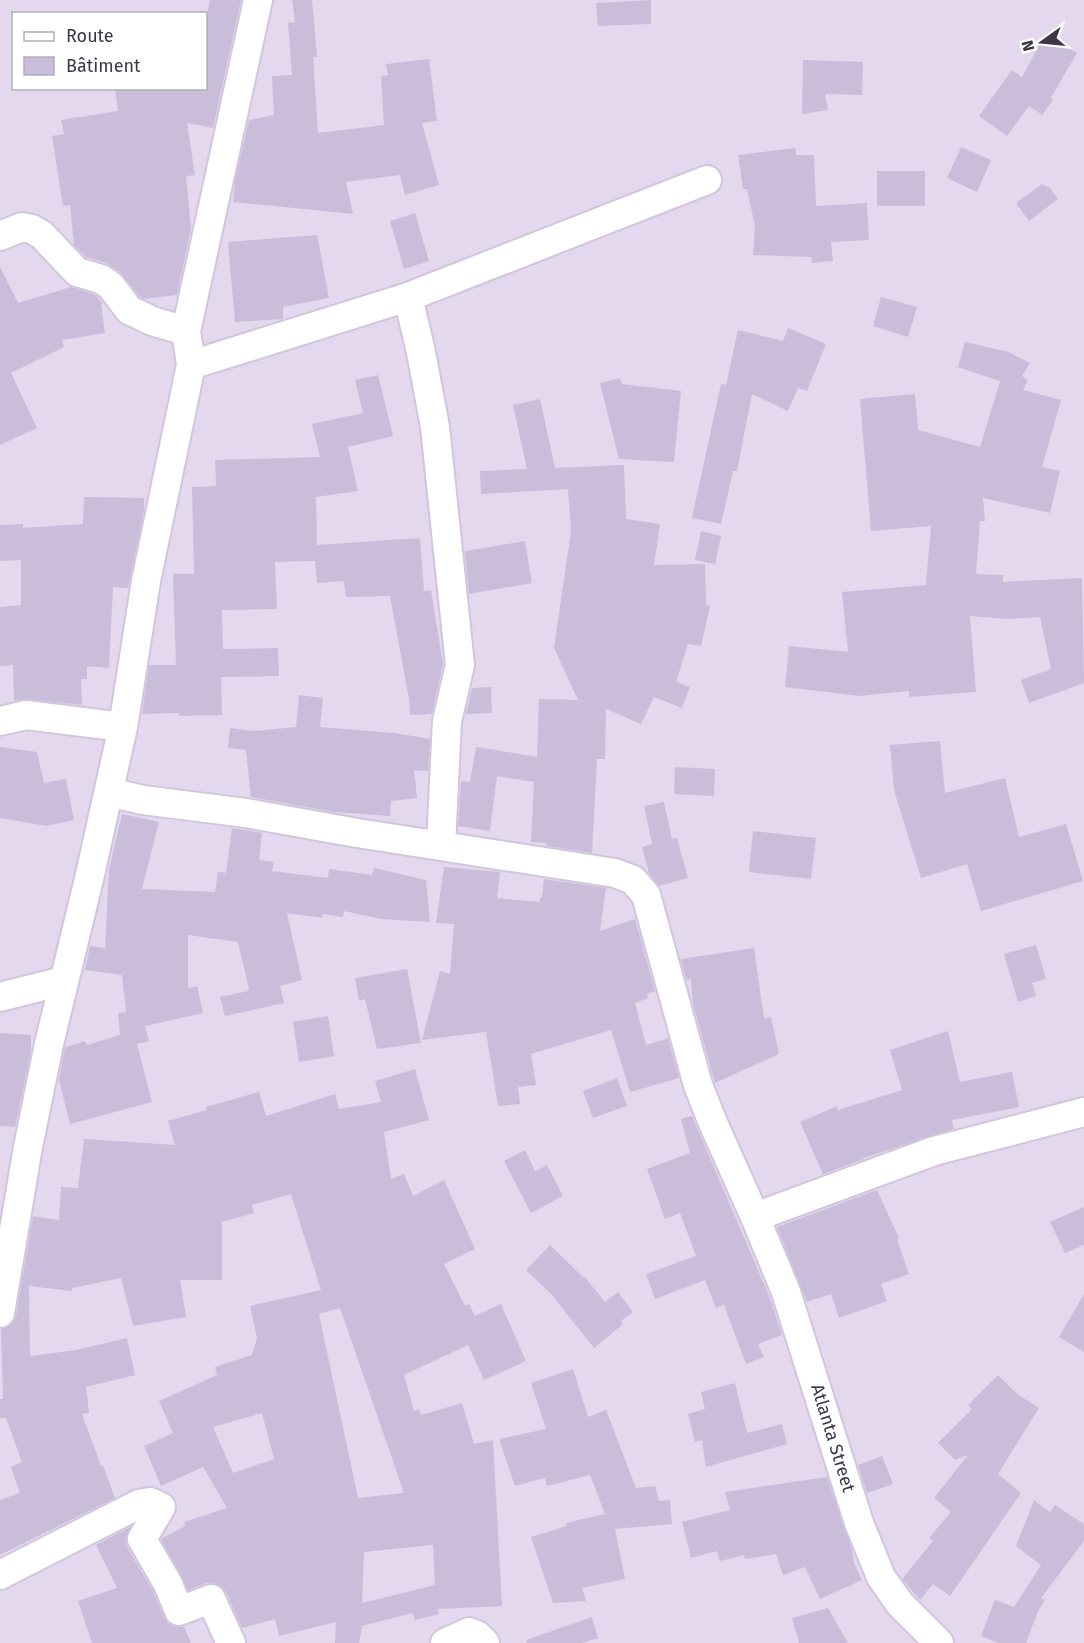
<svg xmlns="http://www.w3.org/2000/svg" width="1084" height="1643" font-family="'Fira Sans',sans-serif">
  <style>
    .residential { fill: #e3d8ed; fill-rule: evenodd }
    .building { fill: #cabdda; fill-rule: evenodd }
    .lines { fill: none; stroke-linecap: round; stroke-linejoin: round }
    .street-casing { stroke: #d2c5df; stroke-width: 32 }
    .street { stroke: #fff; stroke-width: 28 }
    .labels { text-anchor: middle; stroke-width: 5; stroke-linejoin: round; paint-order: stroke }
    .street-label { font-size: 18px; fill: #3d3548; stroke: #fff }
  </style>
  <rect width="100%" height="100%" fill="#eee6f5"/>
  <path class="residential" d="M0,0H1084V1643H0ZM14,14H206V88H14Z"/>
  <path class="building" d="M210,0H241L213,128L187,123L195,175L186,176L191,228L177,295L144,299L140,297L120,272L106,263L86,257L74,245L70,205L63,206L52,136L64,134L61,120L118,111L115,88H206V22Z
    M292,0H312L317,57H313L318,133L384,125L381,76L388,75L386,64L429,59L437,121L422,123L439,185L405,195L400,175L346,182L353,214L233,202L235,181L249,120L274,115L272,76L292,75L288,23L295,22Z
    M651,0V24L598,26L596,3Z
    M1045,35L1077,53L1051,98L1053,100L1042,115L1029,106L1007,136L979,116L1012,70L1022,77Z
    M803,60L863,62L862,95L825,94L828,110L802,114Z
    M961,147L991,160L977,192L947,178Z
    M795,148L796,155H814L816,206L867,203L869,240L831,242L833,261L812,263L811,257L753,255L755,226L747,189H743L738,155Z
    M877,171H925V206H877Z
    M1042,184L1050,188L1058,199L1029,221L1016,203Z
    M415,213L429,261L404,269L390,221Z
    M317,235L329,298L283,307V319L235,322L228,242Z
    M0,267L18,303L71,287L94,294L103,303L101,304L105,333L62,340L64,347L11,373L37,428L0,445Z
    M881,297L917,307L908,337L873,326Z
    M788,328L826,344L807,391L798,388L788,411L752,394L737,471H733L721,524L692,518L721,384L726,385L738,330L783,341Z
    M965,342L1009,352L1030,363L1022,376L1028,380L1023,390L1061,400L1042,467L1060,471L1050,513L983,498L985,521H980L976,574L1003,575V582L1082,578L1084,683L1029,703L1021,680L1051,669L1040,617L1009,619L970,616L976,692L909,697V691L859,696L785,687L789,646L848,652L842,592L926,585L931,526L871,531L860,399L915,394L918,430L980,447L1000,381L958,367Z
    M378,375L393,436L348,447L358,491L316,497L317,545L420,538L424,591L431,590L443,664L432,714L410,715L409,699L390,596L346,597L344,581L317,583L315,561L275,562L277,609L222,610L223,649L278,648L279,676L221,677L222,715L179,716V713L142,714L149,665H176L173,574H194L192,487L216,486L215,460L320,457L312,424L363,413L355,380Z
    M620,378L622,384L681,391L674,462L619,459L600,383Z
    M540,399L555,468L624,465L626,519L660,524L654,565L705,564L706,605L710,606L701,646L688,644L676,682L690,687L682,708L654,697L641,724L606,709L605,759H597L592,853L547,846V843L531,842L534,782L497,776L490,831L458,826L461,781L470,782L476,747L537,757L539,699L578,700L554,648L571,531L568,489L481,494L480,471L527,469L513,405Z
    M84,497L144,498V511L128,588L113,587L109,668L87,666V679H81L82,705L28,699L14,701L13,665L0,666V607L21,605V560L0,561V525L23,524V528L83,524Z
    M701,531L721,536L715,564L695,560Z
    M525,541L532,583L469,594L465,551Z
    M491,687L492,713L466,714L472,688Z
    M299,695L323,698L320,727L395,733L430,739L428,771L414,770L417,798L391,801L390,816L334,812L251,797L246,750L228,748L230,728L254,731L296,727Z
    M940,741L945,793L1005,778L1019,837L1066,824L1083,881L981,911L967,864L921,878L894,790L890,745Z
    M0,747L37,752L44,783L66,779L74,820L46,826L0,818Z
    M675,767L715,769L714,796L674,794Z
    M664,802L672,839L677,838L688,878L659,886L649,873L642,847L652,844L644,806Z
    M122,814L159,822L142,889L215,892L218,872L226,873L232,828L262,833L259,860L274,862L272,871L328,878L329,869L372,875L374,868L426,880L430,922L382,919L344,911L343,917L323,914L322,918L287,913L302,980L280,986L284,1003L225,1016L220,997L248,991L249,989L238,942L188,935V988L197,986L203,1013L145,1026L149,1041L137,1044L152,1102L70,1124L59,1080L65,1047L85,1041L87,1045L120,1035L118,1013L126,1012L122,975L85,970L90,946L105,948L109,869Z
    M753,831L816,838L811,879L749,872Z
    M444,867L500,872L497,898L540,902V898H542L544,879L606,888L600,931L635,919L655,991L647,994L648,998L635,1003L646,1045L668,1038L679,1078L630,1092L611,1030L531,1054L536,1085L518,1087L520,1104L498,1106L486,1032L422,1040L440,971L450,974L454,924L436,923Z
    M1036,945L1046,979L1032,983L1036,996L1018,1002L1004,954Z
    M754,948L764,1018L771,1017L779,1054L715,1083L693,1004L691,979L686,980L681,959Z
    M407,969L421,1043L377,1049L365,999L359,1001L355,978Z
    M328,1016L334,1056L299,1062L293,1022Z
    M948,1031L960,1082L1012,1072L1019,1107L952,1120L954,1129L863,1158L864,1159L823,1174L800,1122L837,1106L838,1110L902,1090L890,1050Z
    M0,1033L31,1035V1052L15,1127L0,1126Z
    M415,1069L429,1120L384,1132L391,1179L404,1174L413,1196L444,1180L475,1249L444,1264L465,1306L469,1304L475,1316L501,1304L526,1361L484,1380L468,1345L404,1375L414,1411L419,1409L421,1415L462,1403L474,1444L493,1440L502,1606L438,1609L439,1614L415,1620L413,1613L362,1626L359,1643H335L336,1622L279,1636L275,1619L242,1628L226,1592L220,1586L213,1583H206L188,1590L161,1539L185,1526L184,1522L227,1508L203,1467L161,1486L144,1446L173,1433L159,1401L217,1375L215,1367L252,1355L257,1338L250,1306L321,1290L291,1194L252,1205L254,1213L222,1222V1280H180L186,1317L133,1326L121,1278L72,1288V1291L29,1286L30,1356L76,1350L127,1338L135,1375L86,1387L89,1413L82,1414L101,1466L103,1465L115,1498L0,1555V1500L20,1493L11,1467L22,1462L6,1418H0V1399H3L1,1329L12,1324L16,1316L33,1216L59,1220L61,1187L78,1188L84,1139L175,1145L168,1121L207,1110L206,1107L259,1092L266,1116L335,1094L339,1109L381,1102L375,1081ZM340,1308L404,1493L358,1498L319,1314ZM262,1413L274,1459L233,1473L213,1427ZM433,1545L435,1585L362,1603L364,1552Z
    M617,1078L627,1106L593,1118L583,1091Z
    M692,1116L770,1298L782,1335L758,1344L764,1357L746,1364L724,1305L716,1308L705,1280L655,1299L646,1274L696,1256L680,1213L665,1219L647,1169L690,1153L681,1119Z
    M525,1150L535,1171L547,1165L563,1196L531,1213L504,1161Z
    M877,1190L899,1238L897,1239L909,1274L881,1284L887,1301L839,1318L831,1294L807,1302L777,1227Z
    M1084,1207V1245L1065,1253L1050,1222Z
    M550,1245L583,1277L584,1276L605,1302L618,1292L633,1312L621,1321L623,1324L594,1348L551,1294L526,1270Z
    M1084,1294V1352L1059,1337Z
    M573,1369L588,1417L606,1410L636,1488L655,1486L659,1501L670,1500L672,1524L615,1529L625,1579L582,1588L586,1601L553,1603L531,1537L567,1526L566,1523L605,1514L590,1475L547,1486L545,1478L515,1486L499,1439L546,1429L531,1383Z
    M998,1375L1016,1393L1039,1408L998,1474L1021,1493L950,1596L933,1584L920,1600L902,1579L933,1541L929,1538L951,1512L934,1498L968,1455L955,1460L938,1443L972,1409L968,1405Z
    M735,1383L747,1433L782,1424L787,1444L706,1467L702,1440L695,1442L688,1414L705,1409L701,1392Z
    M882,1456L893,1484L867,1493L858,1465Z
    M827,1477L852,1550L854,1563L862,1580L820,1599L805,1567L783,1575L776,1554L745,1559L744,1555L720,1561L717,1551L691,1558L682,1522L730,1510L725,1492Z
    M1034,1500L1050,1512L1055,1505L1084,1524V1541L1041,1598L1045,1600L1038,1611L1026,1643H998L981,1636L995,1600L1014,1607L1041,1565L1016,1546Z
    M130,1527L126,1538L127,1547L153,1591L164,1617L169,1624L177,1627H184L191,1643H92L78,1601L117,1588L96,1545Z
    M828,1608L848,1643H799L792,1618Z
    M592,1617L598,1638L582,1643H527L526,1640Z"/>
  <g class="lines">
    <defs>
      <path id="street" d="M0,236L22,227L32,229L42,235L77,272L101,279L111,286L129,310L152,321L186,331
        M408,297L421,352L435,427L460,665L447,721L441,845
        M191,365L408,297L707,180
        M0,721L26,715L123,727
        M109,792L143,800L246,813L357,833L615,873L633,880L646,895L698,1085L713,1123L755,1217L934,1151L1084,1112
        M0,997L63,981
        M755,1217L786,1292L859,1523L881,1577L900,1604L939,1643
        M0,1313L28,1147L49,1044L89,879L123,727L146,581L191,365L186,331L258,0
        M0,1575L139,1504L150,1502L161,1507L142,1539L168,1584L179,1611L211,1599L231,1643
        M445,1643L469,1632L477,1635L485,1643"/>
    </defs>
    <use href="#street" class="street-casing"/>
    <use href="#street" class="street"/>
  </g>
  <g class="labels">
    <g class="street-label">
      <text transform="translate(833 1438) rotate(73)" y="6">Atlanta Street</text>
    </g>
  </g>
  <rect x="12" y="12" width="195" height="78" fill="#ffffff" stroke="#b1aeb6" stroke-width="1.5"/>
  <rect x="24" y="32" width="30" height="9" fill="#ffffff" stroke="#b1aeb6" stroke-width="1.5"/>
  <text x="66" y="42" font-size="18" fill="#3d3548">Route</text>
  <rect x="24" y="57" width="30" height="18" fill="#cabdda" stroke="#b1aeb6" stroke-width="1.5"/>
  <text x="66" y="72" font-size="18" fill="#3d3548">Bâtiment</text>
  <g transform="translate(1042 42) rotate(255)" stroke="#ffffff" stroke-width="4.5" paint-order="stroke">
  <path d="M0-4.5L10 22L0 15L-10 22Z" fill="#3d3548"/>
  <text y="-9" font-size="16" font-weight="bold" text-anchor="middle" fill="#3d3548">N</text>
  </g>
</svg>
